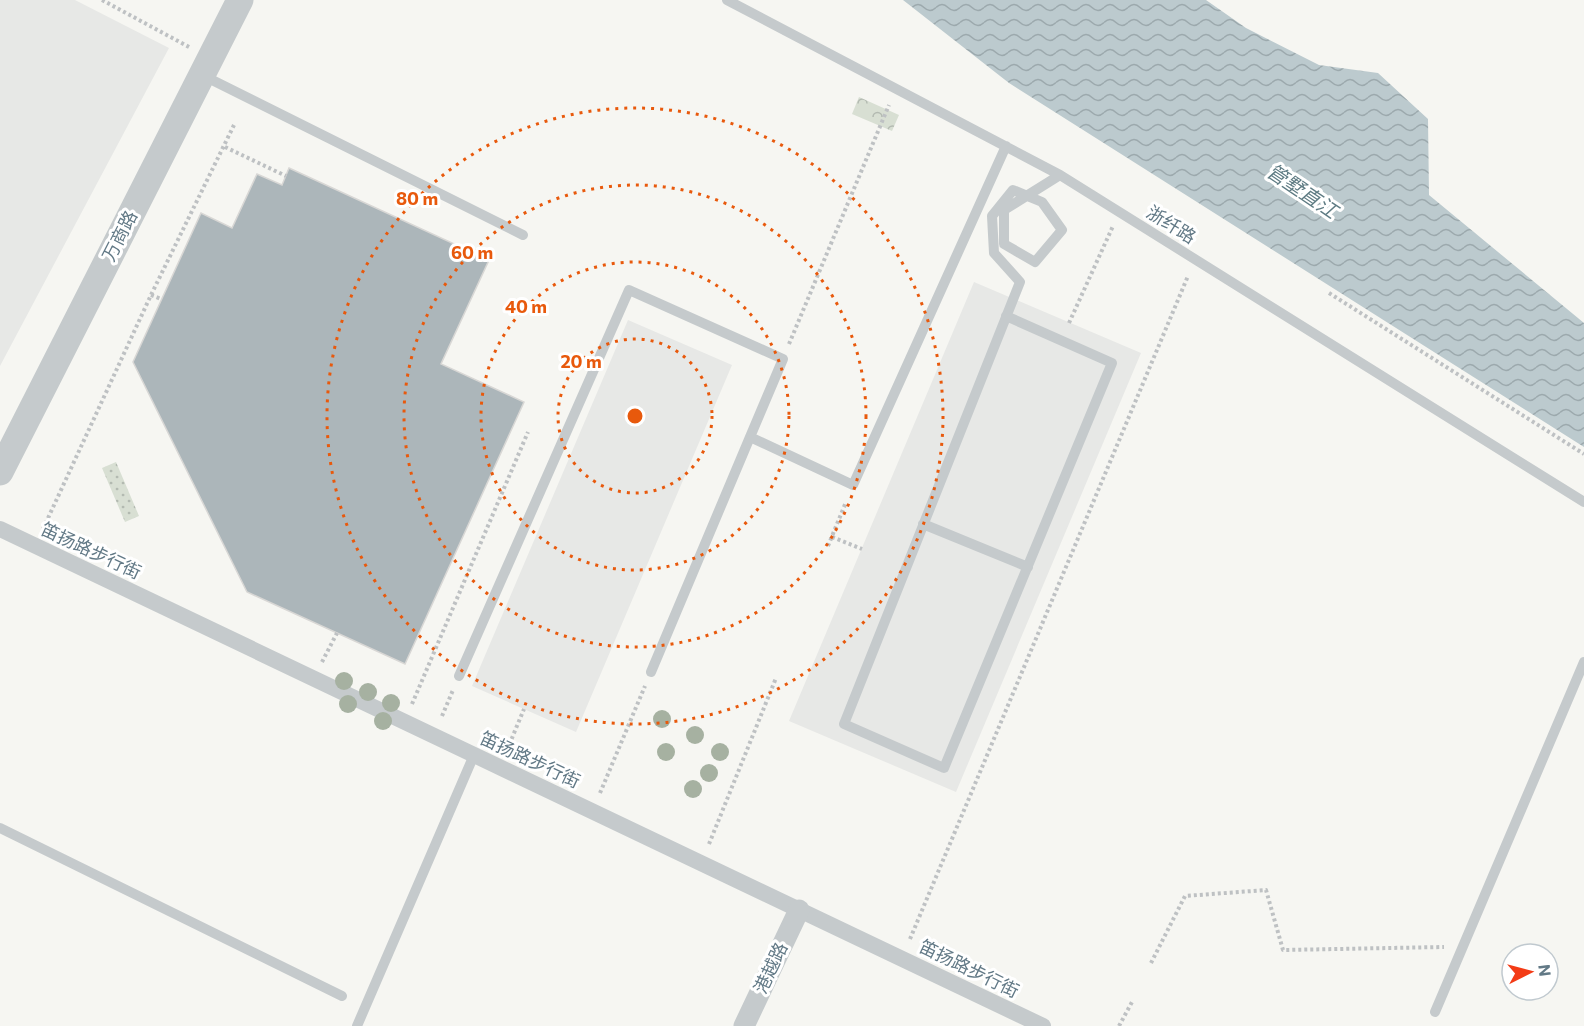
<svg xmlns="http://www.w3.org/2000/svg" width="1584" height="1026" font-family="Commissioner,'Noto Sans SC',sans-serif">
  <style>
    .built { fill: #e7e8e6 }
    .grass { fill: url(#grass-dots) }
    .forest { fill: url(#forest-crowns) }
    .water { fill: url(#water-waves) }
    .building { fill: #acb6ba; stroke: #d8d7d5; stroke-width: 1.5 }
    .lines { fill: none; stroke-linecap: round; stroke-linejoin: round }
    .path { stroke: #bec1c3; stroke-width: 4; stroke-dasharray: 3 3; stroke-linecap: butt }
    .service { stroke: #c5cacc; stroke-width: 10 }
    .pedestrian { stroke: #c5cacc; stroke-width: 16 }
    .minor { stroke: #c5cacc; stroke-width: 21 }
    .tertiary { stroke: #c5cacc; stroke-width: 27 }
    .tree { fill: #a6b1a1 }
    .ring { fill: none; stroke: #e8590c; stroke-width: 3; stroke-dasharray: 3 6 }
    .labels { text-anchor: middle; stroke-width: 6; stroke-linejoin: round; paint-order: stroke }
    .street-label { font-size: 18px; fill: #627986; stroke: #fff }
    .water-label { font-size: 20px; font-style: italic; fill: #5e7b83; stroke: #fff }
    .centre { fill: #e8590c; stroke: #fff; stroke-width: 3 }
    .ring-label { font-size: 18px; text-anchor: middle; font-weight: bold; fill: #e8590c; stroke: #fff; stroke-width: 6; stroke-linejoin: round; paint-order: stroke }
  </style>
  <defs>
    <pattern id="grass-dots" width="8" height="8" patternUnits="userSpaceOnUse" patternTransform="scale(1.5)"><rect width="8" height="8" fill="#d8dfd3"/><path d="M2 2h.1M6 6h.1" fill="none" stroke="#b3bab1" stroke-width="1.8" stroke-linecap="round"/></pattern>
    <pattern id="forest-crowns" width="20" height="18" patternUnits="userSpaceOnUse" patternTransform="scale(1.5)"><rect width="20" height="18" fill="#d8dfd3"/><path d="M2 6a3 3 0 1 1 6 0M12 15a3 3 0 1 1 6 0" fill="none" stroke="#b3bab1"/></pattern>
    <pattern id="water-waves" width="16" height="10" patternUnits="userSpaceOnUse" patternTransform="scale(1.5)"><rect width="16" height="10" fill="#bccace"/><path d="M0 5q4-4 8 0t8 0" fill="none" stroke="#9ca9ad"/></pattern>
  </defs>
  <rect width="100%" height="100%" fill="#f6f6f2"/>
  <path class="built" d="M0,0H75L169,48L0,366Z
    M974,282L1141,353L956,792L789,721Z
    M628,320L732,365L576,732L472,686Z"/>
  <path class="grass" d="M116,462L139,516L125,522L102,468Z"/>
  <path class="forest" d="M859,97L899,115L892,131L852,114Z"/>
  <path class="water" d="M903,0H1206L1246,28L1319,65L1378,73L1428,119L1429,195L1584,323V447L1009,83Z"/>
  <path class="building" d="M289,168L489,260L441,364L524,402L405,664L247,592L133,362L201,213L232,228L257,174L282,185Z"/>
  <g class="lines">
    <path class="path" d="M102,0L189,47
      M225,147L286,176
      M1329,293L1584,454
      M151,295L161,299
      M1069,323L1113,226
      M789,344L889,105
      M43,529L151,295L234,125
      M832,537L862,549
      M828,546L846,502
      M322,662L337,633
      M412,704L528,432
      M442,716L453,690
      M507,750L524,709
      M600,793L645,686
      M709,844L776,678
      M910,939L1188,276
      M1151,963L1185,896L1266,890L1283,950L1444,947
      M1119,1026L1132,1002"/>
    <path class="service" d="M727,0L1060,175L1584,502
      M202,75L523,235
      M1006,316L1112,363L944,768L844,724L1020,282L994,253L992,216L1013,190L1042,202L1062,230L1035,262L1004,244V210L1060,175
      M923,524L1028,567
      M651,672L750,437L853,485L1006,146
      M459,676L629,290L783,359L750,437
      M0,828L342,996
      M1435,1012L1584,662
      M357,1026L474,755"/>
    <path class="pedestrian" d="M0,529L1043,1026"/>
    <path class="minor" d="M744,1026L799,910"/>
    <path class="tertiary" d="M0,472L240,0"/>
  </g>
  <g class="tree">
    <circle cx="344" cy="681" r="9"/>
    <circle cx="368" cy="692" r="9"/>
    <circle cx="391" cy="703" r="9"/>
    <circle cx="348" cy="704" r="9"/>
    <circle cx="662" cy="719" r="9"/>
    <circle cx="383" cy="721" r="9"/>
    <circle cx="695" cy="735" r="9"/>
    <circle cx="666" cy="752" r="9"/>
    <circle cx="720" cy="752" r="9"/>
    <circle cx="709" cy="773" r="9"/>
    <circle cx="693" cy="789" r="9"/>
  </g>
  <g class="ring">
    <circle cx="635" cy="416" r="77"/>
    <circle cx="635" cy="416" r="154"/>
    <circle cx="635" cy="416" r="231"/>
    <circle cx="635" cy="416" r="308"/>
  </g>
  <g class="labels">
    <g class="street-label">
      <text transform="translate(1171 225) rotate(32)" y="6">浙纤路</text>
      <text transform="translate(120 236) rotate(-63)" y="6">万商路</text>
      <text transform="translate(91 551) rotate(25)" y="6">笛扬路步行街</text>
      <text transform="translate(530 760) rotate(25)" y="6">笛扬路步行街</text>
      <text transform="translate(771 968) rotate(-65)" y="6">港越路</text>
      <text transform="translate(969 969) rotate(26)" y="6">笛扬路步行街</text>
    </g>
    <g class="water-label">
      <text transform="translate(1302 191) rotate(34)" y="7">管墅直江</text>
    </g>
  </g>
  <circle cx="635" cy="416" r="9" class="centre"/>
  <g class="ring-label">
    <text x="417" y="205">80 m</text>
    <text x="472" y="259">60 m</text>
    <text x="526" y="313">40 m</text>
    <text x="581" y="368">20 m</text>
  </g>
  <g transform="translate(1530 972) rotate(84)"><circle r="28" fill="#ffffff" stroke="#c0c9cf" stroke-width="1.5"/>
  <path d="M0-4.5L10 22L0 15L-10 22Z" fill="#f33b16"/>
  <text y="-9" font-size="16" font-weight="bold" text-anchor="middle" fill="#627986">N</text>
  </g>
</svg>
